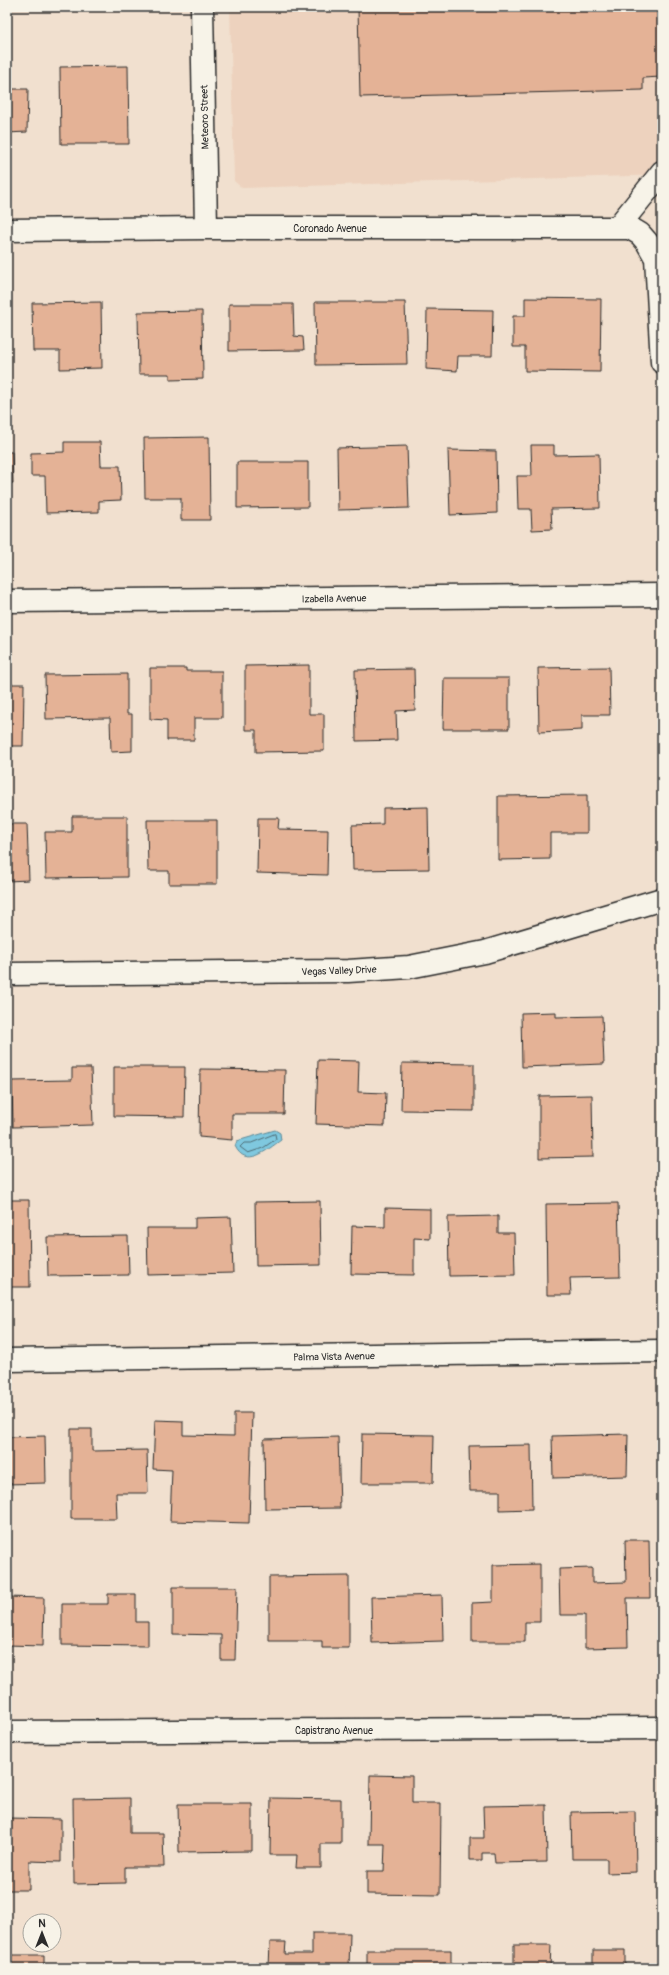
<svg xmlns="http://www.w3.org/2000/svg" width="669" height="1975" font-family="Pangolin,sans-serif">
  <style>
    .built { fill: #edd2be }
    .water { fill: #7fc8df; stroke: #5d8997 }
    .lines { fill: none; stroke-linecap: round; stroke-linejoin: round }
    .shore { stroke: #4d6a73; stroke-width: 1 }
    .building { fill: #e4b296; stroke: #2b2b2b }
    .minor-casing { stroke: #2b2b2b; stroke-width: 25 }
    .minor { stroke: #f7f3e8; stroke-width: 22 }
    .labels { text-anchor: middle; stroke-width: 4; stroke-linejoin: round; paint-order: stroke }
    .street-label { font-size: 10px; fill: #2b2b2b; stroke: #f7f3e8 }
  </style>
  <rect width="100%" height="100%" fill="#f1e0cf"/>
  <filter id="ink" filterUnits="userSpaceOnUse"><feTurbulence type="fractalNoise" baseFrequency=".025" numOctaves="2"/><feDisplacementMap in="SourceGraphic" scale="8" xChannelSelector="R" yChannelSelector="G"/><feConvolveMatrix kernelMatrix="1 2 1 2 8 2 1 2 1" color-interpolation-filters="sRGB"/></filter>
  <g filter="url(#ink)">
    <path class="built" d="M230,7H662V175L242,188L234,181Z"/>
    <path class="water" d="M275,1130L280,1133L281,1140C267,1150 246,1169 235,1146L237,1141Z"/>
    <g class="lines">
      <path class="shore" d="M275,1134L276,1139L263,1148L248,1153L240,1147L244,1143H251Z"/>
    </g>
    <path class="building" d="M358,7H660L661,77L643,78V90L360,97Z
      M128,66L129,144H61L60,67Z
      M7,89H28L27,132L7,133Z
      M525,298L601,299L600,372L525,371V347H513V316H525Z
      M101,302L102,368L60,369V351H33L32,303Z
      M315,302H405L407,364L316,365Z
      M229,304H293L294,336L303,337L304,350L229,351Z
      M7,307H8V351H7Z
      M427,309L493,310L492,356H458L457,371L426,369Z
      M202,311L203,379L170,380V374H139L138,312Z
      M209,437L210,520H181V498H145L144,438Z
      M64,442H100L101,466H120L121,500L99,501V512L46,513L45,476H31V453L64,452Z
      M531,445H554V455L599,454L600,508L551,509L552,529L532,530L531,509H518L517,476H532Z
      M407,446L409,508L338,510L337,448Z
      M448,450L496,451L497,513L450,515Z
      M7,452H12L13,483H7Z
      M237,462H308V507L237,508Z
      M309,665V714H324V751L256,752V730H245V666Z
      M609,667L610,715H582V730L539,732L538,668Z
      M150,668H186V671H222V718H194V740H167V720L150,719Z
      M414,669L415,710L396,711L397,740L356,741L355,670Z
      M127,674V714H132V751L111,752L110,718L46,719L45,675Z
      M444,678H509V729H443Z
      M7,684H24L23,746H7Z
      M587,795V833H550V859L498,860V796Z
      M428,807L429,869L353,870L352,825L383,824V808Z
      M72,816H127V877L46,878L45,832H72Z
      M258,818H279L278,829L328,830L327,875L257,873Z
      M147,820H217V884H169V871H148Z
      M7,824H27L29,880L7,881Z
      M556,1012V1017L602,1016L604,1064L522,1067L521,1013Z
      M318,1060L359,1061L358,1092L386,1093L385,1126L316,1124Z
      M402,1063L474,1064V1111L401,1110Z
      M114,1067H185L184,1117L114,1116Z
      M72,1068H91L93,1125L13,1127L12,1081L72,1080Z
      M200,1069L285,1070L284,1114H232V1140L199,1137Z
      M592,1095L593,1157L539,1158V1096Z
      M7,1200H29L30,1287H7Z
      M320,1201L321,1265L256,1266L255,1202Z
      M618,1203L620,1277L570,1278L571,1295H547L546,1204Z
      M385,1208L430,1209V1239L414,1238V1275L351,1274L352,1226L385,1227Z
      M498,1216V1233H514L515,1275L449,1276L448,1217Z
      M231,1217L233,1273L148,1275L147,1228H195V1218Z
      M128,1236L129,1275L48,1276L47,1237Z
      M234,1413H252L249,1523L170,1521L172,1470L153,1469L155,1420L183,1421V1435L234,1436Z
      M71,1429H92V1451L147,1450L148,1493H116L117,1519H71Z
      M362,1434L434,1435L433,1483H361Z
      M628,1434L627,1476L553,1478L552,1436Z
      M45,1436L46,1483L7,1484V1437Z
      M338,1437L340,1508L265,1509L264,1439Z
      M531,1445L532,1509L500,1510V1491H470L469,1446Z
      M625,1540H649L650,1598H627L628,1647L585,1648V1615H560L559,1569L592,1568V1583L626,1582Z
      M540,1564V1622H525V1642H472V1603L493,1602V1565Z
      M349,1576V1648H322V1641H269V1577Z
      M173,1587H237L235,1660H221V1635L173,1634Z
      M108,1594H136V1622H148V1646L62,1645V1604H108Z
      M442,1595L443,1641L372,1643L371,1597Z
      M7,1597L44,1598L43,1646L7,1645Z
      M370,1775L412,1776V1803H441L440,1895L367,1894V1871H384L385,1844H369Z
      M130,1798V1833H163L164,1867H125V1883L74,1884L73,1799Z
      M271,1798L341,1799V1844H321V1868H296L297,1855H270Z
      M178,1804H252V1851L179,1852Z
      M546,1805L547,1862L495,1863L494,1853H482V1860H470V1838H484L483,1806Z
      M635,1811L636,1872L607,1873V1859H572L571,1812Z
      M7,1818L61,1819V1862L29,1861V1890H7Z
      M312,1933H350L349,1968H269L270,1942H286L285,1954H312Z
      M514,1945H551L550,1968H478V1964H514Z
      M367,1950H451V1968H367Z
      M593,1950H625V1968H593Z
      M7,1955H44V1968H7Z
      M144,1966V1968L75,1967Z"/>
    <g class="lines">
      <defs>
        <path id="minor" d="M202,7L206,228
          M617,228L662,172
          M7,230L206,228H630L640,234L647,242L656,258L662,362
          M7,601L662,595
          M7,974L348,971L409,967L485,952L662,899
          M7,1360L662,1351
          M7,1732L662,1728"/>
      </defs>
      <use href="#minor" class="minor-casing"/>
      <use href="#minor" class="minor"/>
    </g>
  </g>
  <g class="labels">
    <g class="street-label">
      <text transform="translate(204 117) rotate(-91)" y="4">Meteoro Street</text>
      <text x="330" y="232">Coronado Avenue</text>
      <text transform="translate(334 598) rotate(-1)" y="4">Izabella Avenue</text>
      <text transform="translate(339 970) rotate(-2)" y="4">Vegas Valley Drive</text>
      <text transform="translate(334 1356) rotate(-1)" y="4">Palma Vista Avenue</text>
      <text x="334" y="1734">Capistrano Avenue</text>
    </g>
  </g>
  <rect width="669" height="1975" fill="none" stroke="#f7f3e8" stroke-width="24"/>
  <rect x="12" y="12" width="645" height="1951" fill="none" stroke="#2b2b2b" stroke-width="1.5" filter="url(#ink)"/>
  <g transform="translate(42 1933)"><circle r="19" fill="#f7f3e8" stroke="#a5a39c"/>
  <path d="M0-3L7 15L0 10L-7 15Z" fill="#2b2b2b"/>
  <text y="-6" font-size="11" font-weight="bold" text-anchor="middle" fill="#2b2b2b">N</text>
  </g>
</svg>
